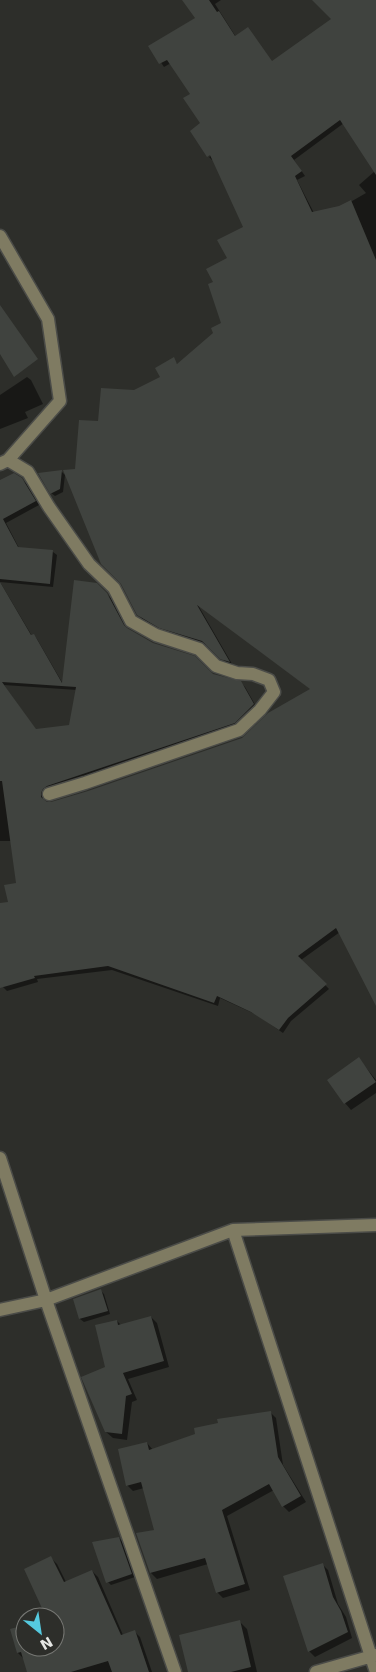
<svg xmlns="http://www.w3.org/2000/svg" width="376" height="1672" font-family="'DejaVu Sans',sans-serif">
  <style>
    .shadow { fill: #0007; fill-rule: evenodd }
    .building { fill: #40433f; fill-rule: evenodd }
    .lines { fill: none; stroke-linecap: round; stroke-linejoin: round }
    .minor-casing { stroke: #4b4c48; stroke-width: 15 }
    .minor { stroke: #7f7b62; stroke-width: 12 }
  </style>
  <rect width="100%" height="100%" fill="#2d2e2a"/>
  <path class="shadow" d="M184,0H221L215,4L236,37L272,62L333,19L323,0H366L376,10V982L340,932L301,960L329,989L291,1021L283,1033L257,1015L220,998L218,1006L112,970L37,979L38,982L7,991L3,987L0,964V904L9,903L17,884L11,841H0V482L21,479L26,483L39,505L6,523L19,548L53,552L57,555L53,587L0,582L32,636L34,635L37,639L63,684L96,584L111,598L127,630L213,675L241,683L245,687L257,708L239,726L44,797L46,802L51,803L88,792L242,739L311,689L198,605L232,664L226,662L207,645L164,631L142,619L138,614L76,470L99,422L134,392L162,378L173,359L178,365L214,334L223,324L215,283L229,258L244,227L213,159L212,160L209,157L216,153L202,123L191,94L171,63L164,67L150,46L196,18ZM344,123L375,171L359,185L366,193L340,208L314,213L297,180L305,176L294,160ZM4,685L77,690L70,727L36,730Z
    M27,377L31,380L43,404L25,412L28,418L0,429V395Z
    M61,471L65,475L63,492L55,496L51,493Z
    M359,1059L376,1080V1093L351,1110L345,1103Z
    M101,1291L104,1294L110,1314L84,1322L80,1319L74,1299Z
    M151,1317L157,1323L169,1367L128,1379L137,1400L132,1402L127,1440L113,1438L106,1432V1368L117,1321L121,1325Z
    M270,1412L276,1418L283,1465L306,1502L289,1512L283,1506L274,1490L227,1516L250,1590L223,1598L217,1592L208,1564L157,1579L151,1573L137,1534L156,1530L144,1488L133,1491L127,1485L147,1443L153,1450Z
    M119,1538L123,1542L135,1577L111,1585L108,1582Z
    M51,1558L57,1564L66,1582L92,1571L98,1577L123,1635L134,1631L140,1637L152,1672H28L24,1659L18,1653L25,1626V1647H55V1617H47Z
    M322,1564L328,1570L338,1604L346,1617L352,1638L315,1657L309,1651L285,1576Z
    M240,1622L247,1629L257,1672H189Z"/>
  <path class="building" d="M182,0H209L217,12L219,11L235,36L248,27L272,61L331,19L312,0H376V175L340,120L291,156L302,171L295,176L312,212L339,206L351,200L376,260V1006L336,928L298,956L327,984L288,1018L279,1030L251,1012L217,996L214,1003L108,966L34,976L35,978L0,988V903L8,902L4,885L16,883L2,781H0V582L31,635L34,634L62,683L74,580L97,583L107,593L124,625L127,628L153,643L195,656L213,674L241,681L254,704L235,723L47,786L43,789L41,793V797L47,802H51L88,791L242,738L268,713L310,689L197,605L230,662L220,659L202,641L159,628L137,615L121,584L101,564L63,470L75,469L79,420L98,421L101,388L134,390L160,377L155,368L174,357L177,364L213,333L211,328L221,323L208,284L213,282L206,269L227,258L217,240L243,227L210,155L207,157L190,131L200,123L183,98L190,94L167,60L159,64L148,46L195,18ZM2,682L76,687L69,725L36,729Z
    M0,305L38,359L14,377L0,354Z
    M62,470L60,489L50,494L38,473Z
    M14,473L22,478L36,501L3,519L18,547L53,550L50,584L0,579V480Z
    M359,1057L376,1082L344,1104L327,1080Z
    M101,1289L108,1311L79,1319L73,1299Z
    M151,1316L164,1361L123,1373L132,1394L126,1396L122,1434L105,1432L81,1377L105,1367L95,1325L117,1320L118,1325Z
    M271,1411L278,1457L301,1496L282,1507L269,1484L222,1510L245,1584L216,1593L205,1558L150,1573L136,1533L154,1530L141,1482L126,1486L118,1449L147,1442L149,1450L195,1434L194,1428L218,1423L217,1419Z
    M119,1537L132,1574L106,1583L92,1542Z
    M51,1556L64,1582L92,1570L121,1635L135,1630L149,1672H112L108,1661L71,1672H27L21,1652L17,1653L10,1629L25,1625V1647H55V1617H46L24,1569Z
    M323,1563L333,1597L341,1611L348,1632L308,1652L283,1576Z
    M240,1620L251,1667L231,1672H188L179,1635Z"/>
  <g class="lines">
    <defs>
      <path id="minor" d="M0,236L48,319L60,401L8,460L0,464
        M8,460L28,472L49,507L89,564L114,588L131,621L156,635L199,649L216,666L237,673L253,674L269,680L274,692L260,710L239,730L85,783L49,794
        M0,1158L46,1300L233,1230L376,1672
        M233,1230L376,1225
        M0,1310L46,1300L175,1672
        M316,1672L376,1655"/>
    </defs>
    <use href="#minor" class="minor-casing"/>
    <use href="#minor" class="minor"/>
  </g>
  <g transform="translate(40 1632) rotate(150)"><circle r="24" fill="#2d2e2a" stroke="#777874"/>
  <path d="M0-4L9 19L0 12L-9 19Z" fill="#55cadf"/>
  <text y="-8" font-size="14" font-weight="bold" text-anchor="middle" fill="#e6e7e4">N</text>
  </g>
</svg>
